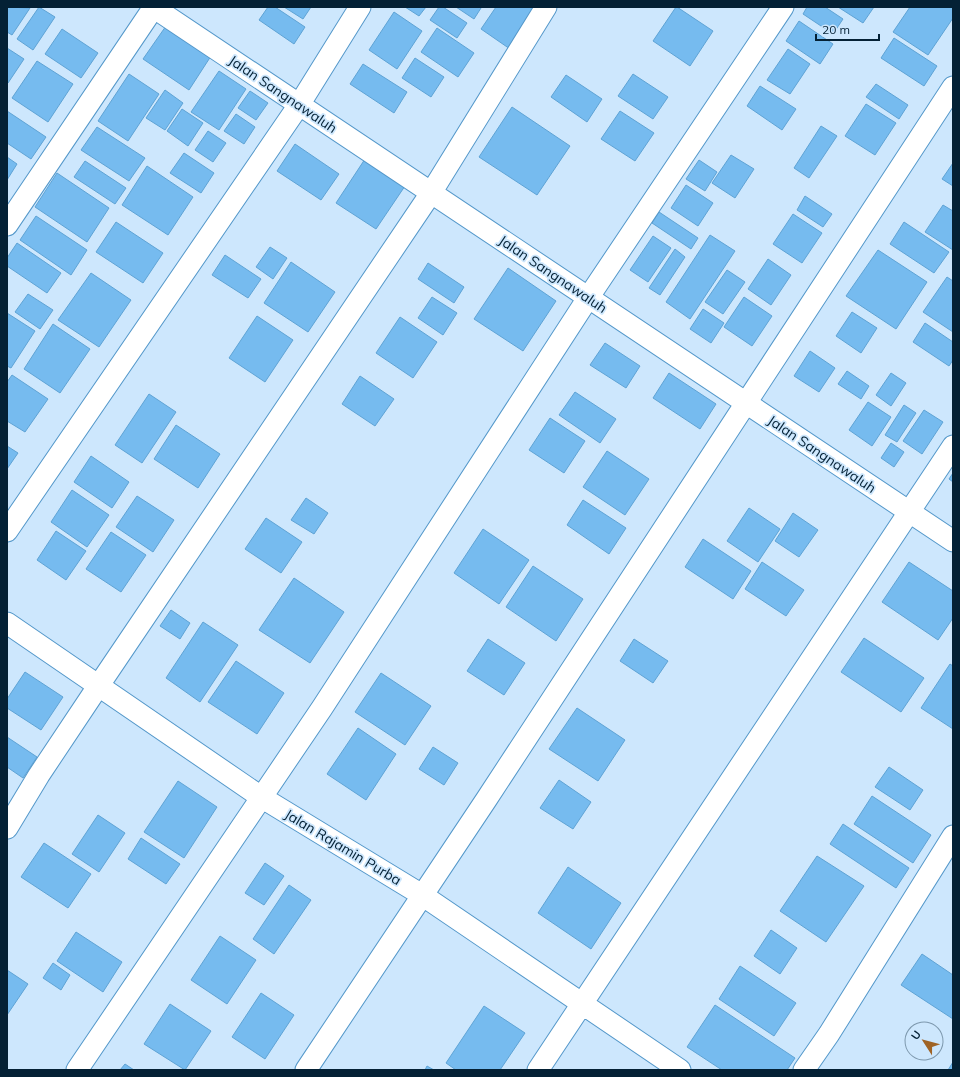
<svg xmlns="http://www.w3.org/2000/svg" width="960" height="1077" font-family="Mulish,sans-serif">
  <style>
    .building { fill: #76bbef; stroke: #5ea3d5 }
    .lines { fill: none; stroke-linecap: round; stroke-linejoin: round }
    .minor-casing { stroke: #5498ca; stroke-width: 23 }
    .minor { stroke: #fff; stroke-width: 21 }
    .labels { text-anchor: middle; stroke-width: 3.5; stroke-linejoin: round; paint-order: stroke }
    .street-label { font-size: 14px; fill: #042135; stroke: #cde7fd }
  </style>
  <rect width="100%" height="100%" fill="#cde7fd"/>
  <path class="building" d="M7,7L30,8L12,35L7,32Z
    M39,7L55,17L33,50L17,39Z
    M268,7H275L305,27L294,44L259,20Z
    M284,7H311L303,19Z
    M405,7H426L419,16Z
    M439,7H443L467,23L457,38L430,20Z
    M456,7H480L481,8L474,19Z
    M496,7H538L510,49L481,29Z
    M676,7H677L713,31L690,66L653,41Z
    M807,7H825L843,19L833,34L803,14Z
    M838,7H874L863,23Z
    M910,7H953V18L928,55L893,32Z
    M394,12L422,31L397,69L369,50Z
    M799,21L833,44L820,64L786,41Z
    M166,26L211,56L189,90L143,59Z
    M437,28L474,53L458,77L421,52Z
    M62,29L98,53L81,78L45,54Z
    M894,38L937,66L924,86L881,58Z
    M7,48L24,59L8,83L7,82Z
    M788,49L810,64L790,94L767,80Z
    M415,58L444,77L431,97L402,78Z
    M37,61L73,84L48,122L12,98Z
    M363,64L407,92L394,113L350,84Z
    M219,71L246,89L219,130L191,112Z
    M129,74L159,94L128,141L98,121Z
    M633,74L668,97L653,119L618,96Z
    M566,75L602,99L587,122L551,97Z
    M876,84L908,105L899,119L866,97Z
    M760,86L796,109L782,130L747,106Z
    M165,90L183,103L165,130L146,118Z
    M250,91L268,103L256,120L238,108Z
    M866,104L896,123L875,155L845,136Z
    M512,107L570,146L537,195L479,157Z
    M182,109L203,123L188,146L167,131Z
    M7,111L46,137L31,159L7,143Z
    M620,111L654,133L635,161L601,139Z
    M236,114L255,127L244,144L224,131Z
    M821,126L837,136L809,178L794,168Z
    M97,127L145,158L129,181L81,150Z
    M208,131L226,143L213,162L195,150Z
    M295,144L339,174L321,200L277,171Z
    M184,153L214,173L201,193L170,173Z
    M731,155L754,169L735,198L712,183Z
    M7,157L17,164L7,180Z
    M365,159L405,186L376,229L336,203Z
    M699,160L717,172L705,191L686,179Z
    M85,161L126,188L115,204L74,177Z
    M953,163V186L942,179Z
    M147,166L193,197L168,235L122,205Z
    M57,173L109,208L87,242L35,207Z
    M686,185L713,203L698,226L671,208Z
    M805,196L832,214L823,227L797,210Z
    M943,205L953,211V250L925,232Z
    M659,212L698,238L691,249L652,223Z
    M793,214L822,233L802,263L773,244Z
    M36,216L87,250L71,275L20,240Z
    M116,222L163,253L143,283L96,252Z
    M904,222L949,252L934,273L890,244Z
    M710,235L735,251L690,319L666,302Z
    M653,236L671,248L648,282L630,270Z
    M17,243L61,273L47,293L7,266V258Z
    M270,247L287,258L273,279L256,267Z
    M675,249L685,257L660,295L649,288Z
    M878,250L927,282L896,329L846,296Z
    M225,255L261,279L248,298L212,275Z
    M768,259L791,275L771,305L748,289Z
    M291,262L335,292L308,332L264,303Z
    M428,263L464,287L454,303L418,279Z
    M508,268L556,301L523,351L474,319Z
    M727,270L745,282L723,314L705,302Z
    M91,273L131,300L99,347L58,320Z
    M947,277L953,281V332L923,312Z
    M28,294L53,310L40,329L15,312Z
    M432,297L457,313L443,335L418,318Z
    M744,297L772,316L752,346L724,327Z
    M703,309L724,323L711,343L690,329Z
    M852,312L877,328L861,353L836,336Z
    M7,313L35,331L11,368L7,366Z
    M257,316L293,340L265,382L229,358Z
    M400,317L437,342L413,378L376,353Z
    M925,323L953,342V360L949,366L913,342Z
    M53,324L90,349L60,393L24,369Z
    M605,343L640,366L626,388L590,365Z
    M810,351L835,368L819,392L794,376Z
    M847,371L869,386L861,399L838,384Z
    M669,373L716,404L700,429L653,398Z
    M891,373L906,383L891,406L876,395Z
    M12,375L48,399L25,432L7,421V382Z
    M360,376L394,399L375,426L342,404Z
    M575,392L616,419L600,443L559,415Z
    M149,394L176,412L142,463L115,445Z
    M868,402L891,417L872,446L849,430Z
    M904,405L916,413L897,442L885,435Z
    M924,410L943,422L922,454L903,441Z
    M550,418L585,441L564,473L529,450Z
    M176,425L220,454L198,488L154,459Z
    M891,443L904,452L894,467L881,458Z
    M7,446L18,453L7,469Z
    M607,451L649,479L625,515L583,487Z
    M91,456L129,482L112,508L74,482Z
    M953,473V482L949,479Z
    M72,490L109,515L87,547L51,522Z
    M137,496L174,520L153,552L116,527Z
    M306,498L328,513L314,534L291,520Z
    M583,500L626,528L609,554L567,525Z
    M749,508L780,529L758,562L727,541Z
    M793,513L818,530L799,557L775,541Z
    M266,518L302,542L281,573L245,549Z
    M483,529L529,560L499,604L454,573Z
    M56,531L86,551L66,580L37,560Z
    M111,532L146,555L121,592L86,569Z
    M703,539L751,571L733,599L685,567Z
    M762,562L804,590L786,616L745,589Z
    M909,562L953,591V618L938,640L882,602Z
    M533,566L583,599L556,641L506,607Z
    M294,578L344,612L310,663L259,630Z
    M171,610L190,623L180,639L160,626Z
    M203,622L238,645L200,702L166,678Z
    M864,638L924,678L901,712L841,672Z
    M488,639L525,663L504,695L467,671Z
    M634,639L668,661L653,683L620,661Z
    M236,661L284,693L257,734L208,702Z
    M950,664L953,666V729L921,708Z
    M25,672L63,697L41,730L7,708V699Z
    M381,673L431,706L405,745L355,712Z
    M577,708L625,740L598,781L549,749Z
    M358,728L396,754L366,800L327,774Z
    M7,737L37,757L23,778L7,767Z
    M433,747L458,763L444,785L419,769Z
    M889,767L923,790L910,810L875,787Z
    M559,780L591,802L573,829L540,808Z
    M178,781L217,807L184,858L144,832Z
    M872,796L931,835L913,863L854,824Z
    M98,815L125,833L99,872L72,854Z
    M843,824L909,868L896,888L830,844Z
    M141,838L180,864L166,884L128,859Z
    M44,843L91,874L68,908L21,877Z
    M817,856L864,886L826,942L780,911Z
    M265,863L284,876L264,905L245,893Z
    M568,867L621,903L591,949L538,913Z
    M289,885L311,900L274,954L253,939Z
    M771,930L797,948L780,974L754,956Z
    M76,932L122,962L103,992L57,961Z
    M220,936L256,960L227,1004L191,980Z
    M922,954L953,975V1019L901,985Z
    M53,963L70,975L61,990L43,978Z
    M740,966L796,1003L774,1036L719,999Z
    M7,970L28,984L7,1015Z
    M261,993L294,1015L265,1059L232,1037Z
    M170,1004L211,1031L185,1070L144,1044Z
    M715,1005L795,1058L787,1070H722L687,1047Z
    M484,1006L525,1033L500,1070H456L446,1063Z
    M953,1062V1070H948Z
    M125,1064L134,1070H120Z
    M427,1066L434,1070H425Z"/>
  <g class="lines">
    <defs>
      <path id="minor" d="M153,7L953,541
        M7,225L154,7
        M7,531L299,105L360,7
        M7,623L261,797L422,895L680,1070
        M7,828L39,775L99,685L431,193L546,7
        M77,1070L322,708L588,298L783,7
        M306,1070L486,800L953,87
        M538,1070L953,446
        M804,1070L829,1034L953,836"/>
    </defs>
    <use href="#minor" class="minor-casing"/>
    <use href="#minor" class="minor"/>
  </g>
  <g class="labels">
    <g class="street-label">
      <text transform="translate(283 94) rotate(34)" y="5">Jalan Sangnawaluh</text>
      <text transform="translate(553 274) rotate(34)" y="5">Jalan Sangnawaluh</text>
      <text transform="translate(822 454) rotate(34)" y="5">Jalan Sangnawaluh</text>
      <text transform="translate(343 847) rotate(31)" y="5">Jalan Rajamin Purba</text>
    </g>
  </g>
  <rect width="960" height="1077" fill="none" stroke="#042135" stroke-width="16"/>
  <g transform="translate(924 1041) rotate(306)"><circle r="19" fill="#cde7fd" stroke="#7d98ad"/>
  <path d="M0-3L7 15L0 10L-7 15Z" fill="#9f6325"/>
  <text y="-6" font-size="11" font-weight="bold" text-anchor="middle" fill="#042135">U</text>
  </g>
  <path d="M816 34v6h63v-6" fill="none" stroke="#042135" stroke-width="2"/>
  <text x="822" y="34" font-size="12" fill="#042135" stroke="#cde7fd" stroke-width="3" paint-order="stroke">20 m</text>
</svg>
